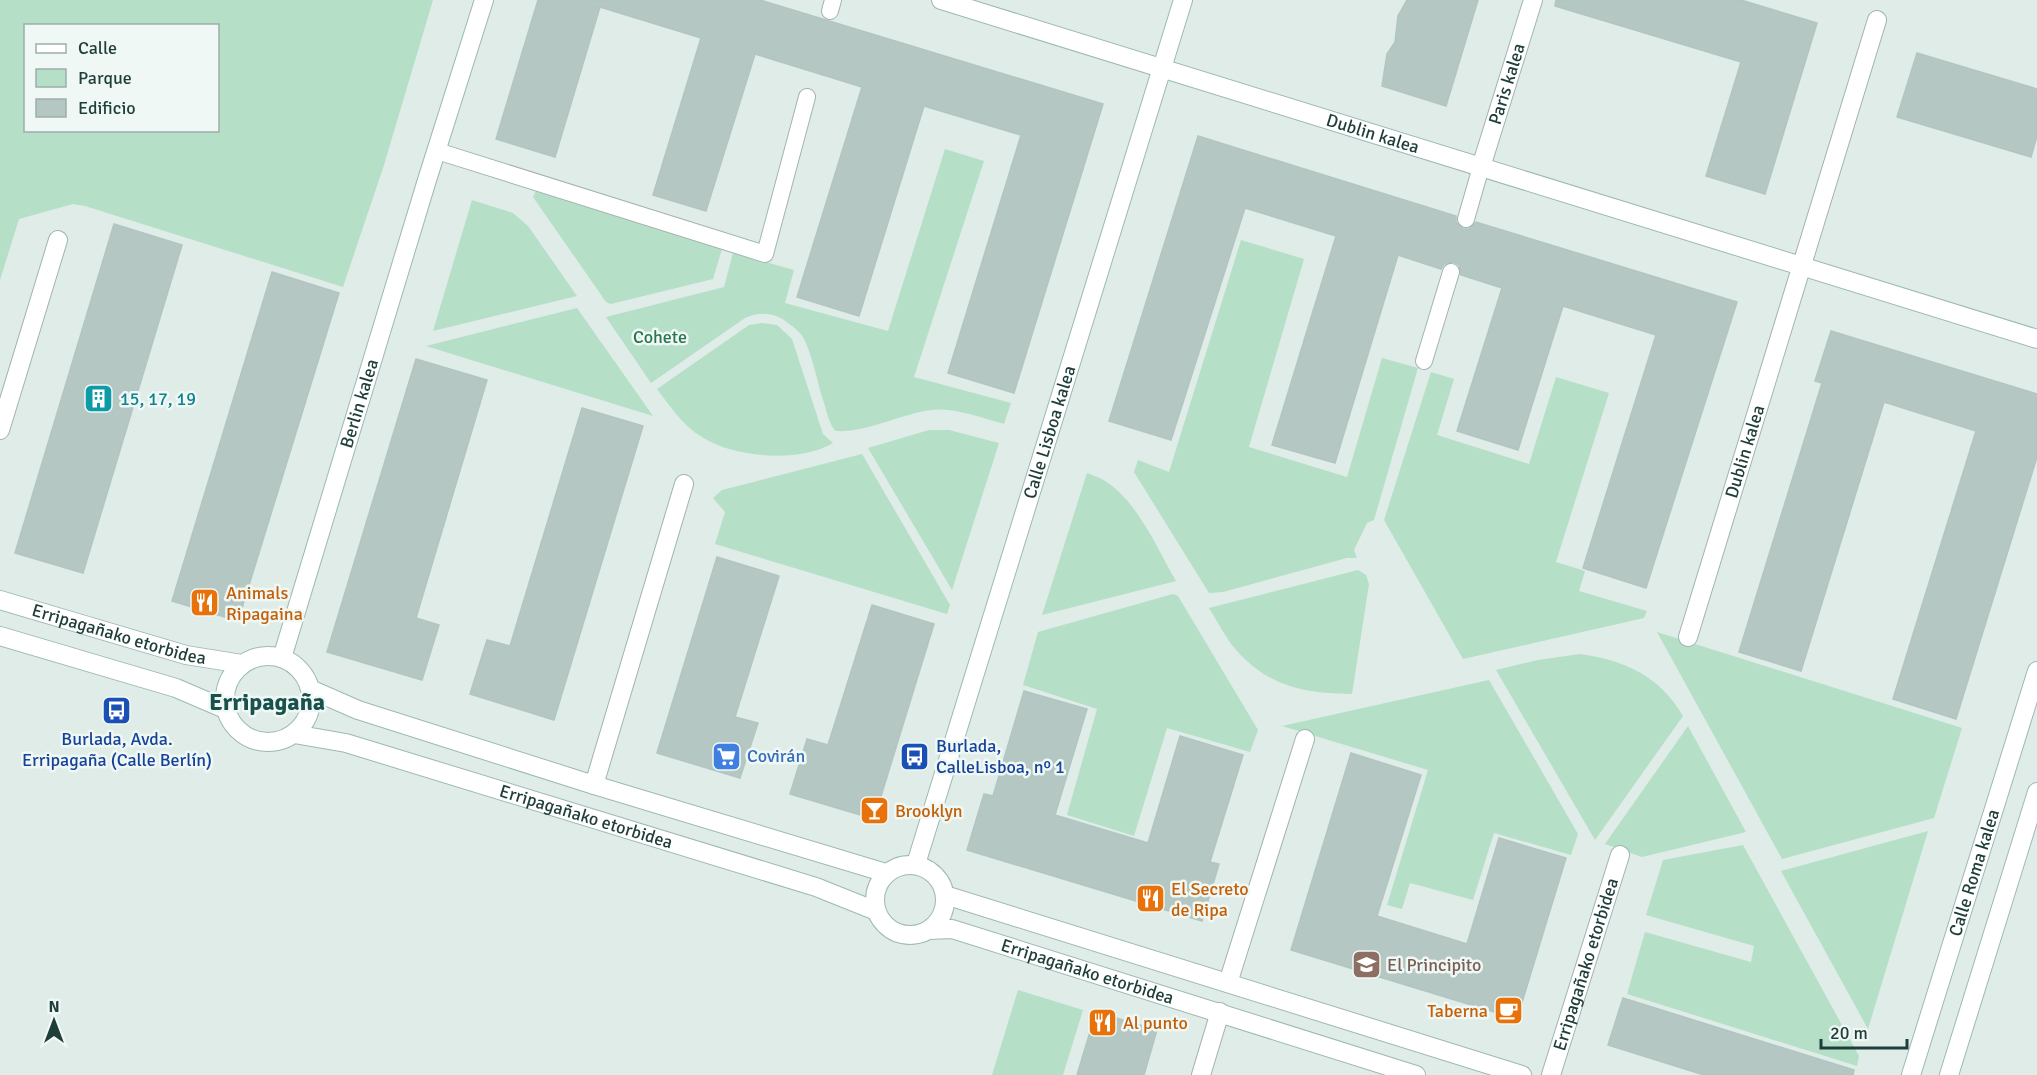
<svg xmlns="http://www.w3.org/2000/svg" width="2037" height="1075" font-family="Signika,sans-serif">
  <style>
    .green { fill: #b6dfc7; fill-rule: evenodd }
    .building { fill: #b5c7c2; stroke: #b1c6c1; stroke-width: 1.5 }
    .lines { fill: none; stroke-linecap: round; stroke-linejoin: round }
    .lane-casing { stroke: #a2b4b0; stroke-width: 18 }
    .street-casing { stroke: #a2b4b0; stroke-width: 20 }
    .secondary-casing { stroke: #9db9b3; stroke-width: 20 }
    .lane { stroke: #fff; stroke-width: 16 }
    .street { stroke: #fff; stroke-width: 18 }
    .secondary { stroke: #fff; stroke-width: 18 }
    .labels { text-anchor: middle; stroke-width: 5; stroke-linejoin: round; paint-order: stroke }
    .street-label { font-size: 18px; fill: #1f3e3a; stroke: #f0f8f5 }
    .park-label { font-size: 18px; fill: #267851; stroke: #f0f8f5 }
    .culture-label { font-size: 18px; fill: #0d838f; stroke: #f0f8f5; text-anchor: start }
    .food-label { font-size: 18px; fill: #c56008; stroke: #f0f8f5; text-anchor: start }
    .transit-label { font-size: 18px; fill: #164399; stroke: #f0f8f5 }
    .shop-label { font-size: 18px; fill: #366cbe; stroke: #f0f8f5; text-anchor: start }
    .education-label { font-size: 18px; fill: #785e54; stroke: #f0f8f5; text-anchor: start }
    .district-label { font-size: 24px; font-weight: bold; fill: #19514c; stroke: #f0f8f5 }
  </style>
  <rect width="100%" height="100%" fill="#dfece8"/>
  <path class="green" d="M0,0H433L384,165L343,287L85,206L73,204L19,219L0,280ZM26,26H218V130H26Z
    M945,149L984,161L914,377L1011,403L1004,424C981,418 955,407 931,410C901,414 866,433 835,431C830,424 827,415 825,406C818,386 813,357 804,339C800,331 792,326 784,320C772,312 758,312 745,318L651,383L606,317L724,287L733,253L794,270L785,303L888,331Z
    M536,191L722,249L713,279L611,304L606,302L533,197Z
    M472,200L513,213L528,226L577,296L433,331Z
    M1241,240L1304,259L1249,447L1347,477L1382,358L1418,368L1374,520L1367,523L1354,550L1357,558H1347L1223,592L1209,593L1134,472L1138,460L1169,472Z
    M577,308L653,416L426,346Z
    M762,323L777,325L792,339L823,434L833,443C800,463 734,458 702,437C683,426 670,406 657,389L749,325Z
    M1431,372L1454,379L1437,435L1529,464L1556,377L1609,393L1556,562L1585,571L1579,591L1647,611L1644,618L1463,659L1384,520Z
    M929,430H949L999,443L952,590L868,448Z
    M862,454L950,605L947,614L715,544L725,512L713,498L722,490Z
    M1087,473C1094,476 1102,478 1108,483C1138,503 1158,550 1176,581L1042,615Z
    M1358,570L1366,575L1369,584L1352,694C1305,693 1271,688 1237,651C1226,639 1218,622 1209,608Z
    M1173,594L1178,596L1258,730L1250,752L1167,728L1134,836L1067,815L1097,709L1023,685L1038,632Z
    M1657,632L1962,728L1934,818L1782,859Z
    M1580,654C1624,660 1660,676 1683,716L1595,840L1496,670L1538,660Z
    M1489,680L1578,834L1571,855L1494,833L1473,900L1410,883L1402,909L1387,905L1428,770L1282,726Z
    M1688,726L1746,832L1642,857L1605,844Z
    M1928,831L1868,1029L1781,871Z
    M1743,845L1859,1056L1857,1066L1627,994L1645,932L1751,962L1754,946L1646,915L1663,860Z
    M1018,990L1083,1010L1063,1075H992Z"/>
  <path class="building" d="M538,0H760L1103,104L1014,393L948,373L1021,135L924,106L859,316L797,297L862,87L755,54L706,211L653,195L701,38L600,7L555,157L496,139Z
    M1407,0H1478L1446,106L1382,86L1387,54L1395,42L1398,16Z
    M1556,0H1741L1817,23L1765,194L1706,176L1741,62L1555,6Z
    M1917,53L2037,89V136L2031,157L1897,117Z
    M1198,136L1456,216V222L1463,229H1469L1476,222L1737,302L1646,588L1583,568L1656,335L1563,306L1518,450L1457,431L1502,288L1461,275L1459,265L1453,262L1444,264L1441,269L1398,255L1335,463L1272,445L1336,236L1245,208L1171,440L1109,421Z
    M114,224L182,245L83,573L15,553Z
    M272,272L339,293L238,621L172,601Z
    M1831,331L2037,394V457L1956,719L1893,699L1976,431L1884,402L1801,671L1739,652L1822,383L1815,381Z
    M416,359L487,380L416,618L439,625L422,680L327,652Z
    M582,408L643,426L554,720L470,694L487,640L510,646Z
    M717,557L779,576L735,717L758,723L740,778L657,753Z
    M872,605L934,624L874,819L790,794L807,739L828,745Z
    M1024,691L1087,709L1055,815L1148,843L1180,736L1243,755L1210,862L1219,864L1202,921L967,850L984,794L993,796Z
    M1351,753L1421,775L1377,916L1467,944L1499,838L1566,858L1517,1019L1291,950Z
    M1623,998L1854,1070L1853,1075H1704L1608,1045Z
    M1096,1012L1157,1030L1144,1075H1077Z"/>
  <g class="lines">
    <defs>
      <path id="lane" d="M830,11L833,0
        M437,151L765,254L807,97
        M1466,219L1481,167
        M1424,361L1451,272"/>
      <g id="street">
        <path id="s1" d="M1481,167L1533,0"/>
        <path d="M0,430L58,240"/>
        <path id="s2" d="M1688,637L1877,20"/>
        <path d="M594,785L684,484"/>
        <path d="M1228,983L1305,739"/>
        <path d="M1201,1075L1220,1012"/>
        <path id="s3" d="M1551,1075L1620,855"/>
      </g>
      <g id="secondary">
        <path id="s4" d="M941,0L2037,339"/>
        <path id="s5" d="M0,600L186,655L242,664"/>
        <path d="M0,636L176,688L225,709"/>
        <circle cx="268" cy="699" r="43"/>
        <path id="s6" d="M282,658L427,180L484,0"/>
        <path d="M310,689L358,710L594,785L886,873"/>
        <path id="s7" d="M294,734L346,743L816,887L876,911"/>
        <path id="s8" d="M916,864L1183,0"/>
        <circle cx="910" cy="900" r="35"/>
        <path d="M945,895L1522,1075"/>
        <path id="s9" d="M929,930L952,929L1416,1075"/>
        <path id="s10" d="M1911,1075L2037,671"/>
        <path d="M1949,1075L2037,792"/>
      </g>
    </defs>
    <use href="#lane" class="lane-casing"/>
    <use href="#street" class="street-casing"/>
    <use href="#secondary" class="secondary-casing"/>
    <use href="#lane" class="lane"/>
    <use href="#street" class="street"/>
    <use href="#secondary" class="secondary"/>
  </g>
  <defs>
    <symbol id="building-square" viewBox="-11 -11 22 22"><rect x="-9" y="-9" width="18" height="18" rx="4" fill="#0f9aa8" stroke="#f0f8f5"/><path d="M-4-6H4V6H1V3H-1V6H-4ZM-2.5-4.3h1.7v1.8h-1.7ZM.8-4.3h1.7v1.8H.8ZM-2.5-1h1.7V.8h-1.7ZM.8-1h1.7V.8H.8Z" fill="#fff"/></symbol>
    <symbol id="restaurant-square" viewBox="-11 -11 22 22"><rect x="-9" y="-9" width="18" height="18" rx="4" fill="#e8710a" stroke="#f0f8f5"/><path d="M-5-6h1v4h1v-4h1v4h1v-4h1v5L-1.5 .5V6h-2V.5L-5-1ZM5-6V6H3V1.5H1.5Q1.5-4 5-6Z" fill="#fff"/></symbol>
    <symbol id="bus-square" viewBox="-11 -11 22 22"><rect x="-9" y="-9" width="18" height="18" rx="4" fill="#1a4fb4" stroke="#f0f8f5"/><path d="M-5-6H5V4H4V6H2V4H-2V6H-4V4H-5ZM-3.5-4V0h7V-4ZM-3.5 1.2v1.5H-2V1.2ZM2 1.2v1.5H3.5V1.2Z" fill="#fff"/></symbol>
    <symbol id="supermarket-square" viewBox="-11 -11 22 22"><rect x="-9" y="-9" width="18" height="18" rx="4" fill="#3f7fe0" stroke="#f0f8f5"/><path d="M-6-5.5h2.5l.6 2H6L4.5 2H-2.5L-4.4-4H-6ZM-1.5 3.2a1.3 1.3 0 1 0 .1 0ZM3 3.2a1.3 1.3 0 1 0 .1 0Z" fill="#fff"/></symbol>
    <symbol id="bar-square" viewBox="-11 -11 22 22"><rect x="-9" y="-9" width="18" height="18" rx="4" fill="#e8710a" stroke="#f0f8f5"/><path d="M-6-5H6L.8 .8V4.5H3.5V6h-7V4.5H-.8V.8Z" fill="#fff"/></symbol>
    <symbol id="school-square" viewBox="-11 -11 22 22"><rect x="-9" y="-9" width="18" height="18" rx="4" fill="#8d6e63" stroke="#f0f8f5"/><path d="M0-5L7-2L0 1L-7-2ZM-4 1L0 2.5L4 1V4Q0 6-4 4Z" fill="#fff"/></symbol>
    <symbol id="cafe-square" viewBox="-11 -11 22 22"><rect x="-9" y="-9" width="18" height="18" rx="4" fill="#e8710a" stroke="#f0f8f5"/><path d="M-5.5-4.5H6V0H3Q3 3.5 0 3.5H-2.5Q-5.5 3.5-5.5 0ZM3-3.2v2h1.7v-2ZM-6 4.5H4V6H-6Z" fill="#fff"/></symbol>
  </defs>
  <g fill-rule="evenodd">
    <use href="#building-square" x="82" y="382" width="33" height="33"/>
    <use href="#restaurant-square" x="188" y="586" width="33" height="33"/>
    <use href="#bus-square" x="100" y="694" width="33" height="33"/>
    <use href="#supermarket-square" x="710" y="740" width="33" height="33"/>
    <use href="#bus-square" x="898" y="740" width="33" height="33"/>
    <use href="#bar-square" x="858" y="794" width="33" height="33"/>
    <use href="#restaurant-square" x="1134" y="882" width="33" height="33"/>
    <use href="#school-square" x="1350" y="948" width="33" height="33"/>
    <use href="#cafe-square" x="1492" y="994" width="33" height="33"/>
    <use href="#restaurant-square" x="1086" y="1006" width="33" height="33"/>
  </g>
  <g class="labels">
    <g class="street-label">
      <text dy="6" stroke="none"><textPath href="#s1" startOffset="87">Paris kalea</textPath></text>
      <text dy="6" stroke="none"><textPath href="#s4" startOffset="452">Dublin kalea</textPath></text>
      <text dy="6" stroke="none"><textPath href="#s6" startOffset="266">Berlin kalea</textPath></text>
      <text dy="6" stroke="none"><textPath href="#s8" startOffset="452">Calle Lisboa kalea</textPath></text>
      <text dy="6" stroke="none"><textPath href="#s2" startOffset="194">Dublin kalea</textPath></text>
      <text dy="6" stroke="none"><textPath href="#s5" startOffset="124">Erripagañako etorbidea</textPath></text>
      <text dy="6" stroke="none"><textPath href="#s7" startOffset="304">Erripagañako etorbidea</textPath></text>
      <text dy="6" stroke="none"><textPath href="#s10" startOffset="212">Calle Roma kalea</textPath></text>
      <text dy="6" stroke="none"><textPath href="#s3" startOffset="116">Erripagañako etorbidea</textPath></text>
      <text dy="6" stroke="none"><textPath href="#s9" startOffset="165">Erripagañako etorbidea</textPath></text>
    </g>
    <g class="park-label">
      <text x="660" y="343">Cohete</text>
    </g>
    <g class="culture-label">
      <text x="120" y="405">15, 17, 19</text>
    </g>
    <g class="food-label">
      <text x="226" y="599">Animals<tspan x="226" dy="21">Ripagaina</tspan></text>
      <text x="895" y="817">Brooklyn</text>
      <text x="1171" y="895">El Secreto<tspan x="1171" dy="21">de Ripa</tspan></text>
      <text x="1488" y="1017" text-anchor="end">Taberna</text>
      <text x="1123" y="1029">Al punto</text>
    </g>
    <g class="transit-label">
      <text x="117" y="745">Burlada, Avda.<tspan x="117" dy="21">Erripagaña (Calle Berlín)</tspan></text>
      <text x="936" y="752" text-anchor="start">Burlada,<tspan x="936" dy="21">CalleLisboa, nº 1</tspan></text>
    </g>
    <g class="shop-label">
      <text x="747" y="762">Covirán</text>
    </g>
    <g class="education-label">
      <text x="1387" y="971">El Principito</text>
    </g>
    <g class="district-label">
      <text x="267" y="710">Erripagaña</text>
    </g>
  </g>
  <rect x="24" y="24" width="195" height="108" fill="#f0f8f5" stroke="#9caeaa" stroke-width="1.5"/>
  <rect x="36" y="44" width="30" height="9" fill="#ffffff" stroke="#9caeaa" stroke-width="1.5"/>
  <text x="78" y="54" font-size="18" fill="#1f3e3a">Calle</text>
  <rect x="36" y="69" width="30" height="18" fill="#b6dfc7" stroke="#9caeaa" stroke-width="1.5"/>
  <text x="78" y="84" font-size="18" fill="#1f3e3a">Parque</text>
  <rect x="36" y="99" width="30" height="18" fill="#b5c7c2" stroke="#9caeaa" stroke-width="1.5"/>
  <text x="78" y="114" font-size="18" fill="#1f3e3a">Edificio</text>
  <g transform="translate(54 1021)" stroke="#f0f8f5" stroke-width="4.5" paint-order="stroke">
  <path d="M0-4.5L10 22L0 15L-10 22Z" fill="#1f3e3a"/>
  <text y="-9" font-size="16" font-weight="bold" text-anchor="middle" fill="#1f3e3a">N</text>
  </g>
  <path d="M1821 1039v9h86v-9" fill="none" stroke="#1f3e3a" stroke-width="3"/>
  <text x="1830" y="1039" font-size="18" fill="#1f3e3a" stroke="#f0f8f5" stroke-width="4.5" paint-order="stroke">20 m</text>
</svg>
